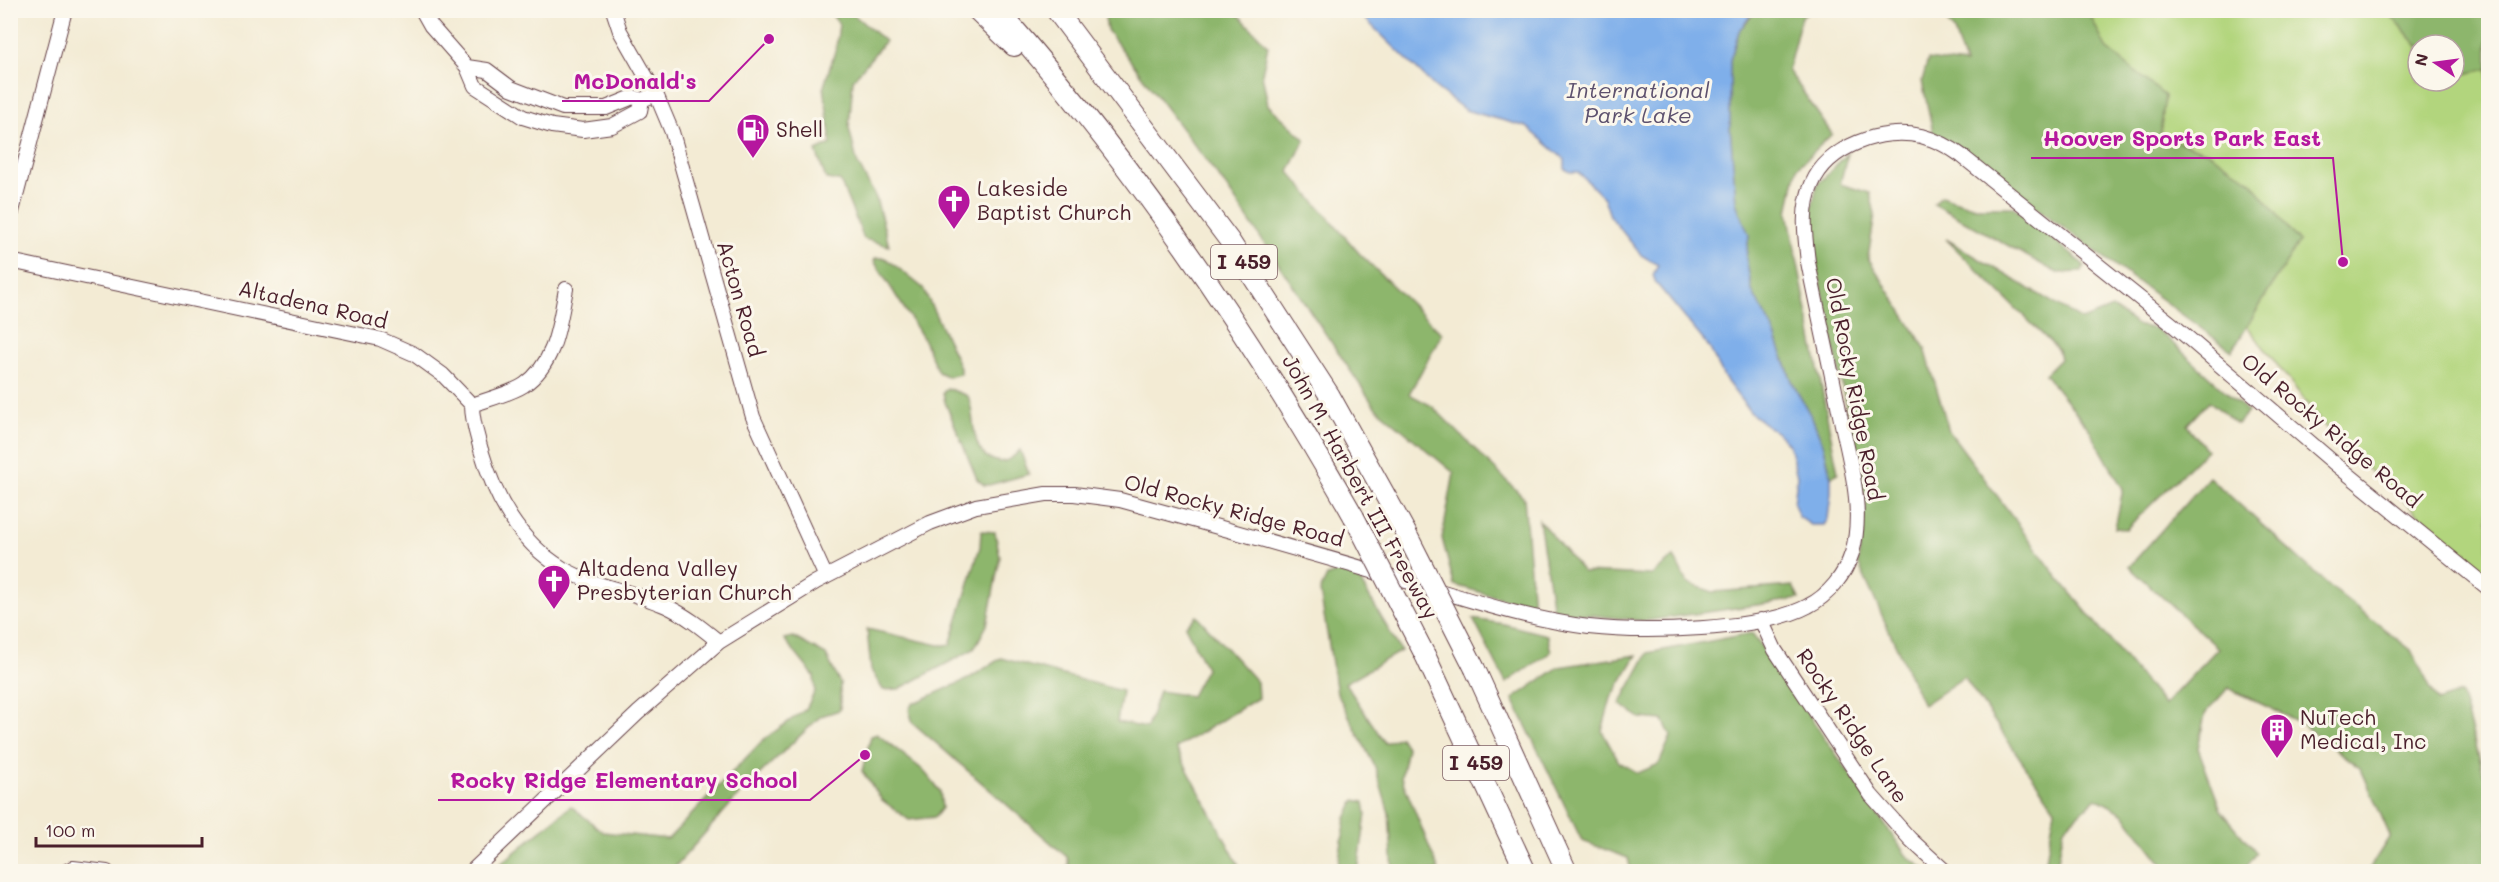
<svg xmlns="http://www.w3.org/2000/svg" width="2499" height="882" font-family="Mali,sans-serif">
  <style>
    .green { fill: #b2d57d; stroke: #7e7a54; stroke-width: 1.5 }
    .forest { fill: #8db66c; stroke: #6c6a4c; stroke-width: 1.5 }
    .water { fill: #7fafea; stroke: #64678a; stroke-width: 1.5 }
    .lines { fill: none; stroke-linecap: round; stroke-linejoin: round }
    .minor-casing { stroke: #633e44; stroke-width: 16 }
    .highway-casing { stroke: #633e44; stroke-width: 22 }
    .minor { stroke: #fff; stroke-width: 14 }
    .highway { stroke: #fff; stroke-width: 20 }
    .highway-bridge-casing { stroke: #633e44; stroke-width: 22; stroke-linecap: butt }
    .highway-bridge { stroke: #fff; stroke-width: 20 }
    .labels { text-anchor: middle; stroke-width: 6; stroke-linejoin: round; paint-order: stroke }
    .shield { fill: #fbf7ec; stroke: #7f6065; stroke-width: 1.5 }
    .shield-label { font-size: 20px; font-weight: bold; fill: #4a1f2b }
    .poi-label { font-size: 21px; fill: #4a1f2b; stroke: #fbf7ec; text-anchor: start }
    .street-label { font-size: 21px; fill: #4a1f2b; stroke: #fbf7ec }
    .water-label { font-size: 22px; font-style: italic; fill: #5d516e; stroke: #fbf7ec }
    .leader { fill: none; stroke: #b5179e; stroke-width: 2 }
    .callout-dot { fill: #b5179e; stroke: #fbf7ec; stroke-width: 2 }
    .callout-label { font-size: 22px; text-anchor: middle; font-weight: bold; fill: #b5179e; stroke: #fbf7ec; stroke-width: 6; stroke-linejoin: round; paint-order: stroke }
  </style>
  <rect width="100%" height="100%" fill="#fbf7ec"/>
  <filter id="ink" filterUnits="userSpaceOnUse"><feTurbulence type="fractalNoise" baseFrequency=".0167" numOctaves="2"/><feDisplacementMap in="SourceGraphic" scale="12" xChannelSelector="R" yChannelSelector="G"/><feConvolveMatrix kernelMatrix="1 2 1 2 8 2 1 2 1" color-interpolation-filters="sRGB"/></filter>
  <filter id="wash" filterUnits="userSpaceOnUse"><feTurbulence type="fractalNoise" baseFrequency=".008" numOctaves="4" result="noise"/><feDisplacementMap in="SourceGraphic" scale="24" xChannelSelector="R" yChannelSelector="G"/><feGaussianBlur stdDeviation="1.35" result="paint"/><feColorMatrix in="noise" values="0 0 0 0 0 0 0 0 0 0 0 0 0 0 0 0 0 1.4 0 .05"/><feComposite in="paint" operator="in"/></filter>
  <g filter="url(#wash)">
    <rect width="100%" height="100%" fill="#f3ebd4"/>
    <path class="green" d="M2003,11H2387L2418,46V81H2454V76L2488,69V576L2337,442Z"/>
    <path class="forest" d="M829,11H849L885,41L853,80L849,128L857,162L876,198L889,246L864,239L840,181L826,179L816,151L831,144L824,86L836,48L839,24Z
      M1104,11H1235L1268,46L1262,74L1268,105L1305,139L1289,172L1359,253L1442,334L1409,394L1432,406L1524,498L1533,607L1454,585L1442,538L1454,473L1375,407L1227,188L1107,30Z
      M1756,11H1809L1801,17L1788,70L1832,134L1797,168L1788,212L1838,473L1831,477L1824,447L1813,420L1793,384L1773,330L1752,291L1746,258L1749,235L1736,203L1730,127V60L1739,31Z
      M1939,11H2088L2106,48L2165,96L2160,136L2208,152L2251,181L2299,242L2232,351L1933,132L1922,81L1928,59L1965,64L1954,31Z
      M2387,11H2488V69L2454,76V45L2418,46Z
      M1848,153L1840,184L1870,193L1875,214L1868,258L1925,348L1949,431L2059,579L2164,705L2218,648L2129,567L2209,477L2332,588L2411,650L2437,701L2461,693L2484,775L2488,774V871H2368L2390,836L2361,769L2299,722L2228,688L2205,714L2198,748L2221,810L2257,853L2243,871H2168L2123,813L2096,798L2064,828L2056,871H2044L2055,809L1964,677L1923,705L1858,563L1866,501L1818,271L1811,210L1817,185Z
      M1941,196L1975,207H2014L2084,265L2082,272L2057,273L1934,204Z
      M1946,239L2082,320L2112,308L2139,326L2157,329L2248,412L2237,424L2209,401L2187,425L2207,450L2126,529L2115,528L2123,489L2089,429L2045,374L2060,359L2058,350Z
      M876,258H885L892,263L923,288L960,367V374L948,377L938,372L923,338L874,261Z
      M947,388L968,396C976,414 968,455 996,461C1006,464 1014,457 1020,450L1029,474L989,485H984L977,479L945,402L943,393Z
      M1539,520L1583,572L1652,575L1674,557L1687,583L1713,592L1793,586L1799,599L1645,621L1553,611Z
      M981,531L995,532L1000,557L987,625L974,649L899,689L883,690L871,670L867,629L939,645H950L980,547Z
      M1338,572L1356,574L1401,651L1345,683L1385,743L1400,737L1407,748L1401,777L1439,871H1393L1389,813L1375,767L1337,693L1320,591L1327,576Z
      M1197,616L1257,682L1258,698L1176,748L1242,871H1063L1069,865L1067,857L913,723L909,710L912,704L968,679L1001,658L1122,691L1117,722L1147,728L1159,691L1191,696L1206,668L1185,626Z
      M1473,619L1504,624L1547,635L1551,652L1506,683Z
      M1752,633L1906,855L1927,871H1631L1628,858L1582,841L1513,699L1559,667L1637,655L1611,698L1602,731L1619,762L1638,773L1659,764L1671,736L1663,720L1640,718L1620,704L1648,653Z
      M793,637L826,655L840,683V710L821,716L745,788L674,868L673,871H492L571,806L603,832L668,839L763,740L806,709L815,691L814,676L784,639Z
      M877,734L923,770L940,791L942,808L935,817L909,820L882,800L862,771L871,736Z
      M1355,800L1364,802L1366,814L1358,871H1337L1346,818Z"/>
    <path class="water" d="M1745,11L1750,16L1739,31L1730,60V127L1736,203L1749,235L1746,258L1752,291L1773,330L1793,384L1813,420L1824,447L1831,477V493L1828,519L1824,525H1811L1799,517L1794,504L1797,476L1789,445L1782,437L1751,413L1725,379L1709,347L1656,283L1653,275L1658,265L1641,255L1610,216L1604,198L1578,172H1570L1565,169V160L1527,127L1465,110L1435,87L1357,11Z"/>
  </g>
  <g filter="url(#ink)">
    <g class="lines">
      <defs>
        <path id="minor" d="M422,10L431,26L467,67L475,86L523,117L552,126L583,130L612,126L640,111L642,100
          M613,10L620,31L656,94L672,132L753,417L826,577
          M467,67L487,70L511,88L563,108H606L633,97L642,100L649,97
          M10,219L65,10
          M10,261L380,339L414,354L443,375L472,405C472,421 477,435 481,450C495,498 518,541 562,568C594,587 633,591 666,606C686,615 703,629 719,642
          M472,405C488,399 510,394 524,385C556,363 559,324 566,289
          M1761,620L1775,650L1871,795L1910,839L1946,872
          M65,872L73,868L107,872
          M471,872L638,713L719,642L816,582L930,523L976,506L1046,494H1074L1120,500C1212,525 1304,551 1396,578C1459,596 1523,619 1589,627C1641,633 1762,631 1808,606C1828,596 1845,575 1852,553C1865,509 1849,459 1840,415C1830,364 1818,313 1808,262C1805,236 1801,209 1812,184C1828,146 1882,127 1921,136C1936,140 1950,147 1962,156L2173,325L2333,462L2488,588"/>
        <path id="highway" d="M977,10L1014,46
          M998,10C1135,166 1252,337 1354,517
          M1056,10L1229,240L1330,396L1405,531
          M1425,655L1526,872
          M1475,669L1567,872"/>
      </defs>
      <use href="#minor" class="minor-casing"/>
      <use href="#highway" class="highway-casing"/>
      <use href="#minor" class="minor"/>
      <use href="#highway" class="highway"/>
      <defs>
        <path id="highway-bridge" d="M1354,517L1425,655
          M1405,531L1475,669"/>
      </defs>
      <use href="#highway-bridge" class="highway-bridge-casing"/>
      <use href="#highway-bridge" class="highway-bridge"/>
    </g>
  </g>
  <defs>
    <symbol id="fuel-pin" viewBox="-11 -11 22 30"><path d="M0 17L-7.5 6A9.5 9.5 0 1 1 7.5 6Z" fill="#b5179e" stroke="#fbf7ec"/><path d="M-5.5-6h7V0h2V4h1.3V-2.5L3-4.5l.8-.8L6-3V5H2.5V1h-1V6h-7ZM-4.2-4.7v3.2H.2V-4.7Z" fill="#fff"/></symbol>
    <symbol id="church-pin" viewBox="-11 -11 22 30"><path d="M0 17L-7.5 6A9.5 9.5 0 1 1 7.5 6Z" fill="#b5179e" stroke="#fbf7ec"/><path d="M-1.2-6h2.4v3.5h3.3v2.4h-3.3V6h-2.4V-.1h-3.3v-2.4h3.3Z" fill="#fff"/></symbol>
    <symbol id="building-pin" viewBox="-11 -11 22 30"><path d="M0 17L-7.5 6A9.5 9.5 0 1 1 7.5 6Z" fill="#b5179e" stroke="#fbf7ec"/><path d="M-4-6H4V6H1V3H-1V6H-4ZM-2.5-4.3h1.7v1.8h-1.7ZM.8-4.3h1.7v1.8H.8ZM-2.5-1h1.7V.8h-1.7ZM.8-1h1.7V.8H.8Z" fill="#fff"/></symbol>
  </defs>
  <g fill-rule="evenodd">
    <use href="#fuel-pin" x="734" y="111" width="38" height="52"/>
    <use href="#church-pin" x="935" y="182" width="38" height="52"/>
    <use href="#church-pin" x="535" y="562" width="38" height="52"/>
    <use href="#building-pin" x="2258" y="711" width="38" height="52"/>
  </g>
  <g class="labels">
    <g class="shield">
      <rect x="1211" y="245" width="66" height="34" rx="4.5"/>
      <rect x="1443" y="746" width="66" height="34" rx="4.5"/>
    </g>
    <g class="shield-label">
      <text x="1244" y="269">I 459</text>
      <text x="1476" y="770">I 459</text>
    </g>
    <g class="poi-label">
      <text x="776" y="137">Shell</text>
      <text x="977" y="196">Lakeside<tspan x="977" dy="24">Baptist Church</tspan></text>
      <text x="577" y="576">Altadena Valley<tspan x="577" dy="24">Presbyterian Church</tspan></text>
      <text x="2300" y="725">NuTech<tspan x="2300" dy="24">Medical, Inc</tspan></text>
    </g>
    <g class="street-label">
      <text transform="translate(740 299) rotate(74)" y="7">Acton Road</text>
      <text transform="translate(313 305) rotate(13)" y="7">Altadena Road</text>
      <text transform="translate(1854 389) rotate(79)" y="7">Old Rocky Ridge Road</text>
      <text transform="translate(2331 431) rotate(40)" y="7">Old Rocky Ridge Road</text>
      <text transform="translate(1360 487) rotate(61)" y="7">John M. Harbert III Freeway</text>
      <text transform="translate(1234 511) rotate(15)" y="7">Old Rocky Ridge Road</text>
      <text transform="translate(1852 726) rotate(56)" y="7">Rocky Ridge Lane</text>
    </g>
    <g class="water-label">
      <text x="1638" y="98">International<tspan x="1638" dy="25">Park Lake</tspan></text>
    </g>
  </g>
  <path class="leader" d="M769 39L709 101H562M2343 262L2333 158H2031M865 755L810 800H438"/>
  <g class="callout-dot">
    <circle cx="769" cy="39" r="6"/>
    <circle cx="2343" cy="262" r="6"/>
    <circle cx="865" cy="755" r="6"/>
  </g>
  <g class="callout-label">
    <text x="635" y="89">McDonald's</text>
    <text x="2182" y="146">Hoover Sports Park East</text>
    <text x="624" y="788">Rocky Ridge Elementary School</text>
  </g>
  <rect width="2499" height="882" fill="none" stroke="#fbf7ec" stroke-width="36"/>
  <g transform="translate(2436 63) rotate(283)"><circle r="28" fill="#fbf7ec" stroke="#b4a19f" stroke-width="1.5"/>
  <path d="M0-4.5L10 22L0 15L-10 22Z" fill="#b5179e"/>
  <text y="-9" font-size="16" font-weight="bold" text-anchor="middle" fill="#4a1f2b">N</text>
  </g>
  <path d="M36 837v9h166v-9" fill="none" stroke="#4a1f2b" stroke-width="3"/>
  <text x="45" y="837" font-size="18" fill="#4a1f2b" stroke="#fbf7ec" stroke-width="4.5" paint-order="stroke">100 m</text>
</svg>
